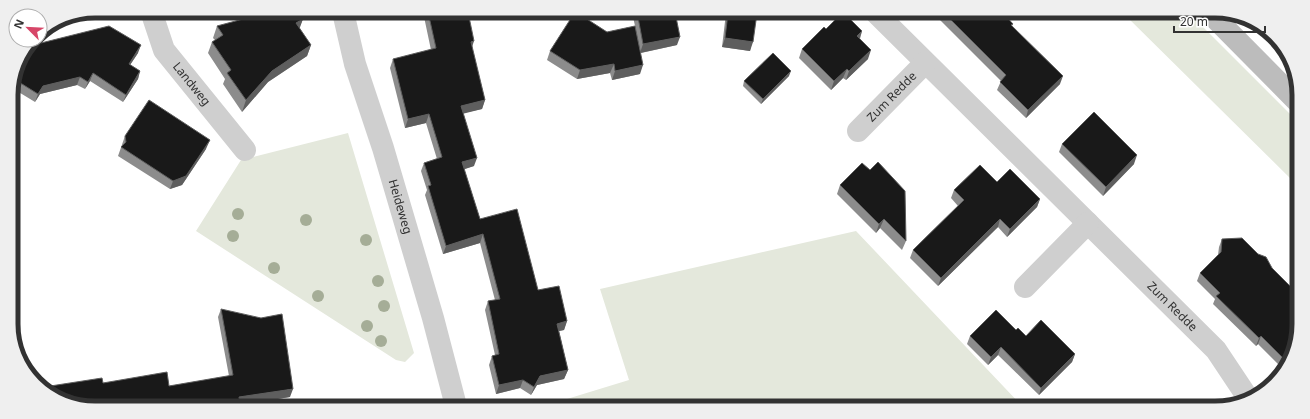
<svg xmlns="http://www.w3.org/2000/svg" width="1310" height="419" font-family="'Noto Sans',sans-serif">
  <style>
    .green { fill: #e4e8dc }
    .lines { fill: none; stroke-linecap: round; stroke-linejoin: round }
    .street { stroke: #cfcfcf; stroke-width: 22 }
    .secondary { stroke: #bcbcbc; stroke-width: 22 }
    .tree { fill: #a5ad97 }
    .wall { fill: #8c8c8c }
    .shaded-wall { fill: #5e5e5e }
    .building { fill: #191919; stroke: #5e5e5e }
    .labels { text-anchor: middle; stroke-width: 4; stroke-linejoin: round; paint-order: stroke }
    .street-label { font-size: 12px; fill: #323232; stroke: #fff }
    .rim { fill: none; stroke: #323232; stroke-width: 5 }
  </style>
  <rect width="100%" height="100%" fill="#fff"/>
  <path class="green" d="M1124,14H1190L1297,121V185Z
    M348,133L414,353L405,362L396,360L196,231L241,160Z
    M856,231L1023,407L544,406L629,380L600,289Z"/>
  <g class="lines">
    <g class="street">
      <path id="s1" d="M151,11L164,50L245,150"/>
      <path id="s2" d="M343,12L355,64L383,148L433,318L456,406"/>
      <path id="s3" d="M876,13L1216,350L1248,398"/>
      <path id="s4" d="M858,131L925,63"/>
      <path d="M1025,287L1088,223"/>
    </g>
    <path class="secondary" d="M1211,14L1297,101"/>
  </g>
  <g class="tree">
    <circle cx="238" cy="214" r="6"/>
    <circle cx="306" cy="220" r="6"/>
    <circle cx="233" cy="236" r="6"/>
    <circle cx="366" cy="240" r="6"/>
    <circle cx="274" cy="268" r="6"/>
    <circle cx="378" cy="281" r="6"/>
    <circle cx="318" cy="296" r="6"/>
    <circle cx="384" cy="306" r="6"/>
    <circle cx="367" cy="326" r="6"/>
    <circle cx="381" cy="341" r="6"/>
  </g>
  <path class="wall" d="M423,12H468L472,48L485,100L482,109L463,113L474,166L464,169L480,219L538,290L567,321L564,330L559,331L568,370L564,379L537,385L531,395L520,388L496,394L489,365L492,356L495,355L485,310L488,301L495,300L480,243L443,254L425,195L427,190L421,171L424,163L437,159L426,123L405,128L390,68L393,59L431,50Z
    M632,12H675L677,45L641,53L640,74L612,80L610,73L577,79L547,60L550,51L607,32L635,26Z
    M726,13H757L750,51L722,47Z
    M933,13H1005L1004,15L1013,24L1012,26L1060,84L1026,118L997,90L1001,81Z
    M303,19L299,28L311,45L307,56L268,82L242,112L223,84L225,79L208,53L212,42L215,40L213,38L217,26Z
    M826,29L862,31L860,39L868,59L846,80L843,78L831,90L799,58L802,49Z
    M138,53L130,65L140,71L138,79L123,102L90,81L85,89L77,85L40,94L35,102L12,88L17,62Z
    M789,76L761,104L743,86L744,81Z
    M125,136L206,149L182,185L170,189L118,156Z
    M1062,144L1134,164L1103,196L1059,152Z
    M862,163L906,241L902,250L880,228L876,233L837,194L840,185Z
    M997,182L1040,199L1037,207L1007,237L998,227L938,286L910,258L913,250L958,206L951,198L954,190Z
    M1222,239L1296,346L1282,368L1258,344L1256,346L1213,304L1215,299L1197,281L1200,273L1218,255L1219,247Z
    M221,309L290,397L240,405H73L103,383L169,386L229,376L218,317Z
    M1016,330L1026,336L1075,354L1072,362L1039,395L998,355L988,365L967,344L970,336Z"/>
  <path class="shaded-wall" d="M396,12H412L395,15Z
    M303,19L299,30L296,23Z
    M862,31L859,40L857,36Z
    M680,37L677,45L640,53L643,44Z
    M725,38L753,42L750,51L722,47Z
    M474,41L471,50V42Z
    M141,45L138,53L126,71L129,64Z
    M311,45L307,56L268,82L242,112L246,100L272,71Z
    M871,50L868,59L846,80L849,71Z
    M614,64L610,73L577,79L580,70Z
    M643,65L640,74L612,80L615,71Z
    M847,69L843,78L831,90L834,81Z
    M140,71L138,79L123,102L126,95Z
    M791,71L789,76L761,104L763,99Z
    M93,73L90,81L85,89L88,82Z
    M1063,76L1060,84L1026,118L1028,110Z
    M80,77L77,85L40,94L35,102L38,94L43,86Z
    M485,100L482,109L458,115L461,106Z
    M429,114L426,123L405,128L408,119Z
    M210,140L206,149L182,185L170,189L173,181Z
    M1137,155L1134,164L1103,196L1106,187Z
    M477,158L474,166L459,171L462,162Z
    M1040,199L1037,207L1007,237L1010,229Z
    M884,219L880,228L876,233L879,224Z
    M1000,219L998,227L938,286L941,278Z
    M483,234L480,243L443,254L446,246Z
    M567,321L564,330L554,332L557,324Z
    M1261,336L1258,344L1256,346L1259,338Z
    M1001,347L998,355L988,365L991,357Z
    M1075,354L1072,362L1039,395L1041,388Z
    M568,370L564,379L537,385L531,395L534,387L540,376Z
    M523,380L520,388L496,394L499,385Z
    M293,389L290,397L240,405H231L239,397Z"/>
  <path class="building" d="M248,11L293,12L303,19L296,23L311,45L272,71L246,100L227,73L231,70L212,42L223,35L217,26L243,19Z
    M428,12H468L474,41L471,42L485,100L461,106L477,158L462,162L480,219L517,209L538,290L559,286L567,321L557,324L568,370L540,376L534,387L523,380L499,385L492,356L499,354L488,301L500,299L483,234L446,246L428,186L431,185L424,163L442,157L429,114L408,119L393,59L436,48Z
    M575,12H576L607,32L635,26L643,65L615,71L614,64L580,70L550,51Z
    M637,12H675L680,37L643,44Z
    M728,13H757L753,42L725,38Z
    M842,13H844L862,31L857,36L871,50L849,71L847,69L834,81L802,49L824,27L826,29Z
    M944,13H1003L1013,24L1011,25L1063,76L1028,110L1000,82L1006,75Z
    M109,26L141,45L129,64L140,71L126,95L93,73L88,82L80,77L43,86L38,94L14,79L17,62L29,46Z
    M773,53L791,71L763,99L744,81Z
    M149,100L210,140L186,176L173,181L121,147L126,142L125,136Z
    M1094,112L1137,155L1106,187L1062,144Z
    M878,162L905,191L906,241L884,219L879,224L840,185L862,163L870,170Z
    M980,165L997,182L1010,169L1040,199L1010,229L1000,219L941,278L913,250L964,200L954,190Z
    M1242,238L1258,254L1266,257L1272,268L1296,292V346L1286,361L1261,336L1259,338L1216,296L1220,293L1200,273L1221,252L1222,239Z
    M221,309L261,318L282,314L293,389L239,397L240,404L231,405H73L44,387L102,378L103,383L167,372L169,386L233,375Z
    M996,310L1016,330L1018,328L1026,336L1041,320L1075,354L1041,388L1001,347L991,357L970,336Z"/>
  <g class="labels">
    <g class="street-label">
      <text dy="4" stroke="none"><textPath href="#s1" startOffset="85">Landweg</textPath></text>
      <text dy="4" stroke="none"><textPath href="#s4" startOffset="48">Zum Redde</textPath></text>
      <text dy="4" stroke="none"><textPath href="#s2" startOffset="203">Heideweg</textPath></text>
      <text dy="4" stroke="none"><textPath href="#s3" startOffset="417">Zum Redde</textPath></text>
    </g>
  </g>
  <path d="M0 0H1310V419H0ZM95 18H1215A77 77 0 0 1 1292 95V324A77 77 0 0 1 1215 401H95A77 77 0 0 1 18 324V95A77 77 0 0 1 95 18Z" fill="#efefef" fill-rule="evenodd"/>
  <path class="rim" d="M95 18H1215A77 77 0 0 1 1292 95V324A77 77 0 0 1 1215 401H95A77 77 0 0 1 18 324V95A77 77 0 0 1 95 18Z"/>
  <g transform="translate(28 28) rotate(294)"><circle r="19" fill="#ffffff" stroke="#adadad"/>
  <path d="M0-3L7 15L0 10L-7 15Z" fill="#d74668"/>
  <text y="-6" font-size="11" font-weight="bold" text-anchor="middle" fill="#323232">N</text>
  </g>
  <path d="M1174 26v6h91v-6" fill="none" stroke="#323232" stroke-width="2"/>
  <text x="1180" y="26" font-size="12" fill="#323232" stroke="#ffffff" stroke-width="3" paint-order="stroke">20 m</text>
</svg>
